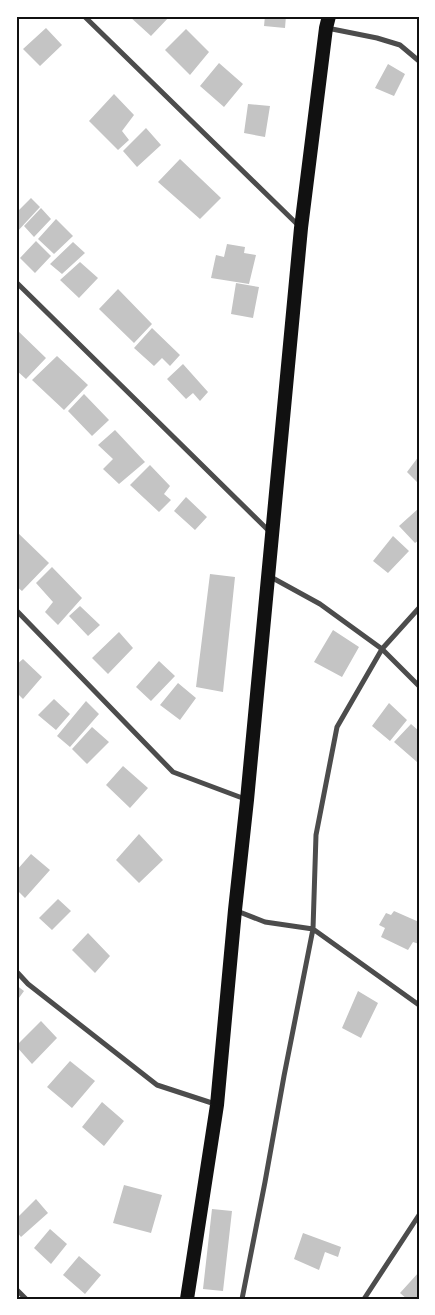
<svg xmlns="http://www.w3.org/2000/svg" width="435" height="1315" font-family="Inter,sans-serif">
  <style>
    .building { fill: #c4c4c4 }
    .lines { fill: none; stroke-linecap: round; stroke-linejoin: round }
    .minor { stroke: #4c4c4c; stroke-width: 5 }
    .trunk { stroke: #111; stroke-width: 14 }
    .neatline { fill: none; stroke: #111; stroke-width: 2 }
  </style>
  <rect width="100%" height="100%" fill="#fff"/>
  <path class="building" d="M129,16H170L151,36Z
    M265,16H286L285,28L264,26Z
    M46,28L62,45L40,66L23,49Z
    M186,29L209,52L190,75L165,50Z
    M219,63L243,84L224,107L200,86Z
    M388,64L405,74L394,96L375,88Z
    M114,94L134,115L122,131L129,140L118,150L89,121Z
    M248,104L270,106L265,137L244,133Z
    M146,128L161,145L137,167L123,151Z
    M180,159L221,198L200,219L158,182Z
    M31,198L40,207L16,233V213Z
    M41,208L51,219L34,237L24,226Z
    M56,219L73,236L54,254L38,239Z
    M36,241L51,256L35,273L20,258Z
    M73,242L85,253L62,274L50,264Z
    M227,244L245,247L244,253L256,255L249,284L211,278L216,255L224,257Z
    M80,262L98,278L79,298L60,280Z
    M236,283L259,287L253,318L231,314Z
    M118,289L152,324L134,343L99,309Z
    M152,328L180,355L170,366L162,358L154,366L134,348Z
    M16,329L46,358L26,379L16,370Z
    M57,356L88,385L64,410L32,380Z
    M183,364L208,392L200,401L193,393L186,399L167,379Z
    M84,394L109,420L92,436L68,411Z
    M115,430L145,462L119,484L103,469L113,459L98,445Z
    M419,456V484L407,472Z
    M150,465L170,486L164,494L171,500L159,512L130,485Z
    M186,497L207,517L195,530L174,511Z
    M419,508V540L415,543L399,526Z
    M16,531L49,563L22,591L16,586V568L18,566L16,564Z
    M393,536L409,551L388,573L373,561Z
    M52,567L82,598L58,625L45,612L53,602L36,583Z
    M210,574L235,577L223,692L196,687Z
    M80,606L100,625L88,636L69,616Z
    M333,630L359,647L342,677L314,662Z
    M119,632L133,648L108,674L92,658Z
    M23,659L42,677L23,699L16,692V665Z
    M159,661L175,676L151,701L136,687Z
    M178,683L196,698L180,720L160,705Z
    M54,699L70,714L56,730L38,715Z
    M86,701L99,714L70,747L57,736Z
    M389,703L407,720L390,741L372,726Z
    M411,724L419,731V759L417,762L394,742Z
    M92,727L109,742L87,764L72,749Z
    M123,766L148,788L130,808L106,785Z
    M139,834L163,860L139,883L116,860Z
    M31,854L50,870L25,898L16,889V871Z
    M58,899L71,911L52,930L39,918Z
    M394,911L419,922V944L413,942L408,950L381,937L385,928L379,925L386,913L391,915Z
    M88,933L110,956L95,973L72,950Z
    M16,985L24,991L16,1002Z
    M358,991L378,1003L361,1038L342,1028Z
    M41,1021L57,1038L32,1064L16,1046Z
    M70,1061L95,1081L72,1108L47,1087Z
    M102,1102L124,1121L104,1146L82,1127Z
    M124,1185L162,1195L151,1233L113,1223Z
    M36,1199L48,1213L21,1237L16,1231V1219Z
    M212,1209L232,1211L223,1291L203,1289Z
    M50,1229L67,1244L51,1264L34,1248Z
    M303,1233L341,1247L338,1257L325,1252L319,1270L294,1259Z
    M79,1256L101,1275L85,1294L63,1275Z
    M419,1272V1299H407L400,1293Z"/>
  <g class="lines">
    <path class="minor" d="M84,16L298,225
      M327,28L377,38L400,45L419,61
      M16,282L270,532
      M269,576L320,604L382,649L419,686
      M16,610L173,772L245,799
      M237,911L265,922L313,929L419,1005
      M16,971L28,984L157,1085L215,1104
      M16,1289L26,1299
      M242,1299L265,1182L284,1076L313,929L316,835L337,727L382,649L419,608
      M364,1299L419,1215"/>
    <path class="trunk" d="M187,1299L217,1105L235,910L247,800L301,228L326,28L329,16"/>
  </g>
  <rect width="435" height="1315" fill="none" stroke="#ffffff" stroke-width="35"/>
  <rect x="18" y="18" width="400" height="1280" class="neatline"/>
</svg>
